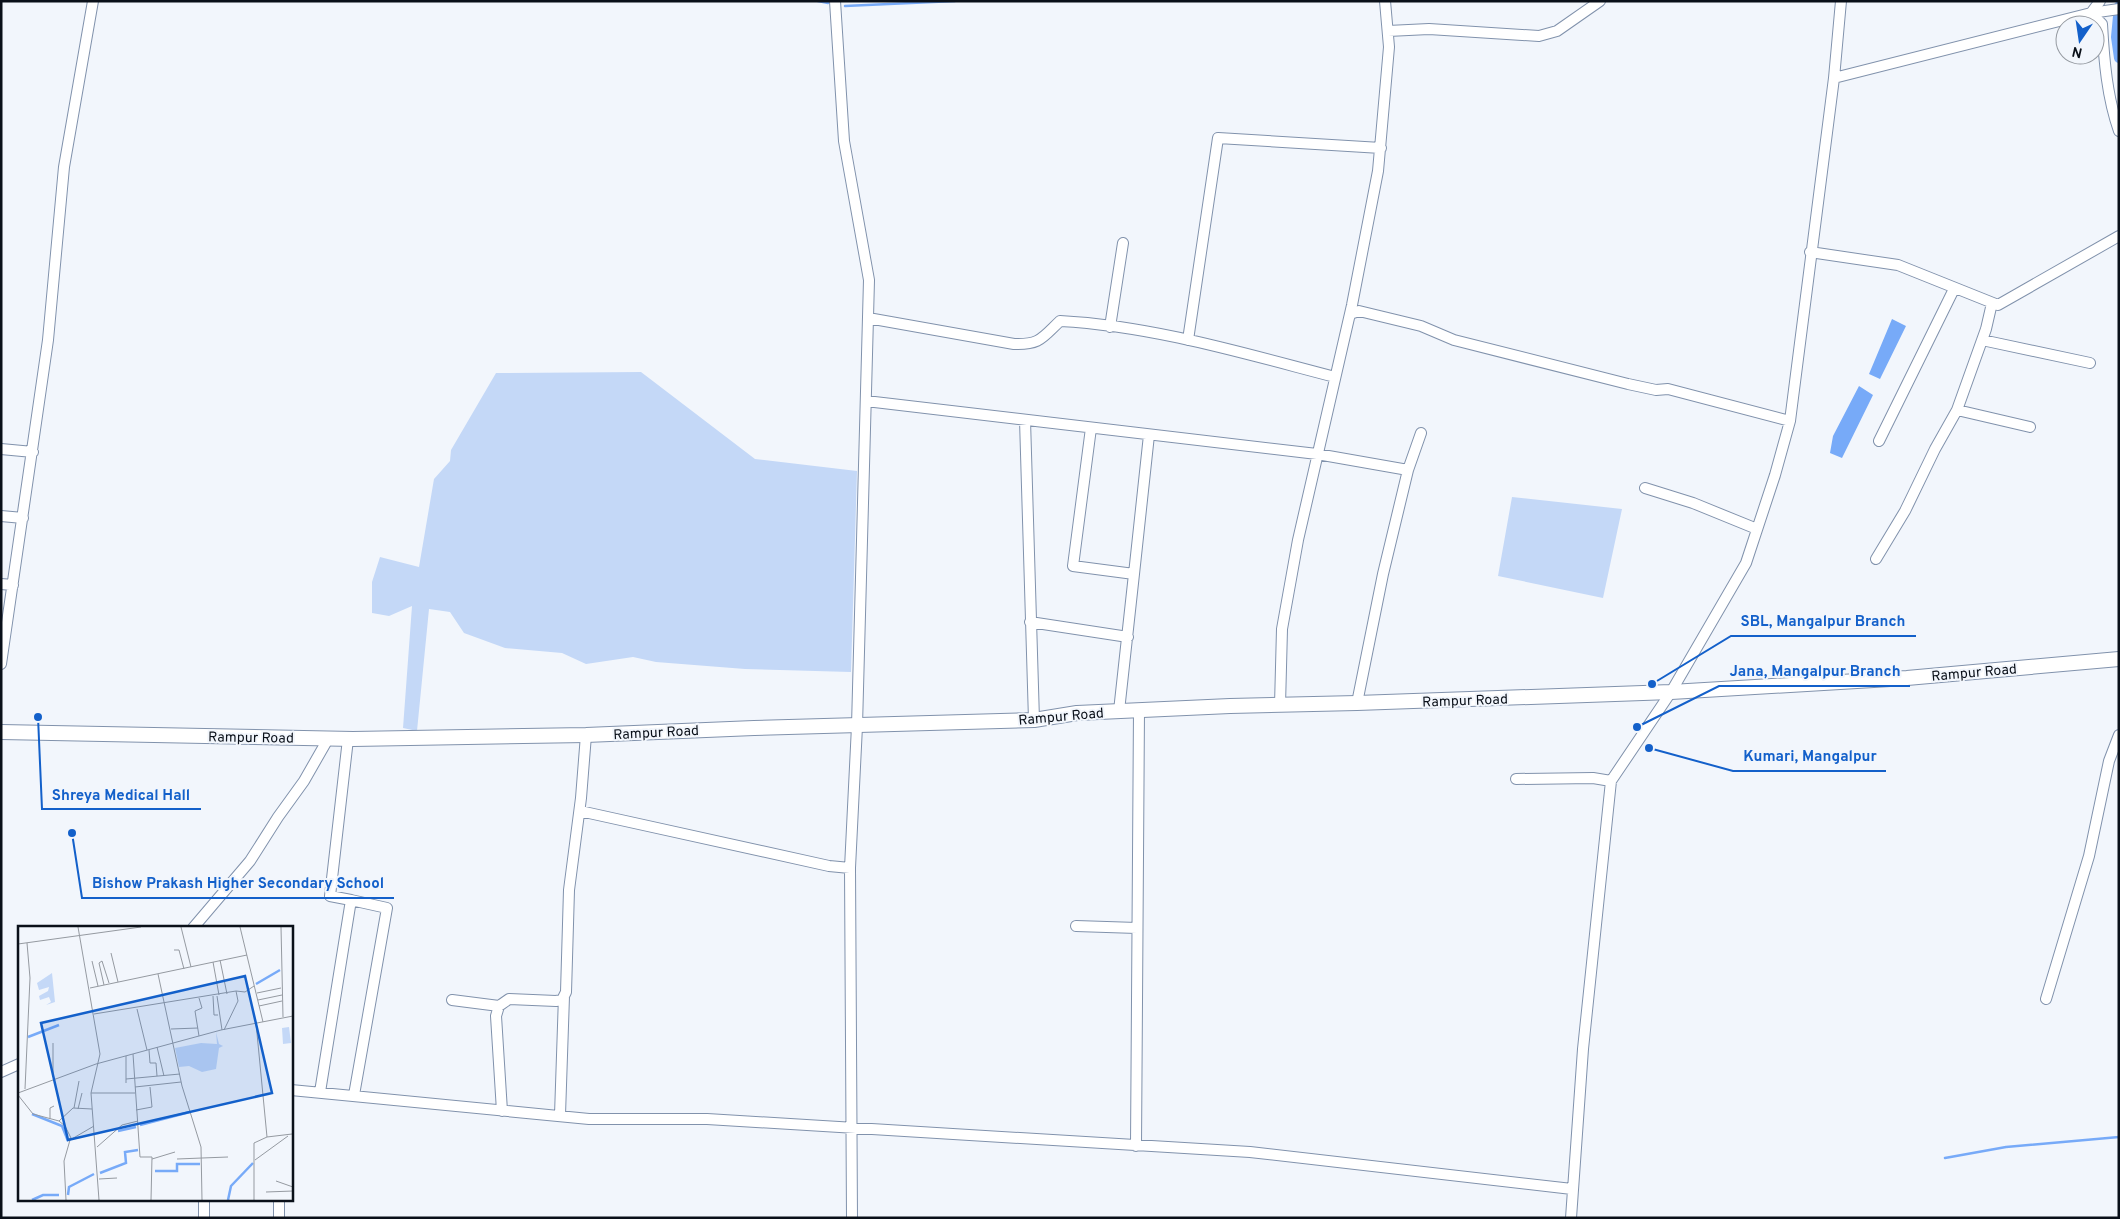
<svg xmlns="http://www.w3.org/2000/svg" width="2120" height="1219" font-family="Overpass,sans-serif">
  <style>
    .green { fill: #c4d8f7 }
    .water { fill: #77aaf8 }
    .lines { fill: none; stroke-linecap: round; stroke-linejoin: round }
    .stream { stroke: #77aaf8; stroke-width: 2.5 }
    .canal { stroke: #77aaf8; stroke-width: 10 }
    .minor-casing { stroke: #8192ac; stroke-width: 12 }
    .secondary-casing { stroke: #8192ac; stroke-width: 16 }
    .minor { stroke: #fff; stroke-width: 10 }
    .secondary { stroke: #fff; stroke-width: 14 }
    .labels { text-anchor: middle; stroke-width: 4; stroke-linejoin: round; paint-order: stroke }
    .street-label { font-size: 14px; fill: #0a1019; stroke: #f2f6fc }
    .inset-river { fill: none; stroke: #77aaf8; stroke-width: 2.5 }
    .inset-road { fill: none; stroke: #959aa1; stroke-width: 1 }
    .view { fill: #1360ca; fill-opacity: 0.15; stroke: #1360ca; stroke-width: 2.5 }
    .inset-edge { fill: none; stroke: #0a1019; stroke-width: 2.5 }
    .leader { fill: none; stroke: #1360ca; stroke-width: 2 }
    .callout-dot { fill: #1360ca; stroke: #f2f6fc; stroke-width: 2 }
    .callout-label { font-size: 15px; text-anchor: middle; font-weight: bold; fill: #1360ca; stroke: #f2f6fc; stroke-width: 4; stroke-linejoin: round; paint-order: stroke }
  </style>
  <rect width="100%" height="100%" fill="#f2f6fc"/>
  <path class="green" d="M641,372L755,459L857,471L851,672L745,669L656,662L633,657L586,664L562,653L505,648L464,633L450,612L429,609L417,731L403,728L412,606L389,616L372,613V582L380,557L419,567L434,479L450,461L451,450L496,373Z
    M1512,497L1622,509L1603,598L1498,576Z"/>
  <path class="water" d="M1892,319L1906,326L1880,379L1869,374Z
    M1859,386L1873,395L1842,458L1830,453L1833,436Z"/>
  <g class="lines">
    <path class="stream" d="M818,1L828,3
      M845,6L955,1
      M1945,1158L2006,1147L2119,1137"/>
    <path class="canal" d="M2119,6L2116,37L2119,58"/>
    <defs>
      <path id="minor" d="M835,1L844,141L869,280L857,726L850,868L852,1218
        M2091,13L2102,24C2104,60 2107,97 2119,131
        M2091,13L2119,9
        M1388,31L1429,29L1539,36L1557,31L1600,1
        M1834,78L2091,13L2100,1
        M1810,252L1898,265L1998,305L2119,236
        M1350,314L1359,311L1421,326L1454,340L1628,384L1656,390L1668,389L1790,421
        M868,318L1014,344C1040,345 1042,338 1060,321C1154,326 1246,354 1335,377
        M1110,327L1123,243
        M1188,340L1218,138L1381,148
        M1982,340L2090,363
        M866,401L1317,454L1408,470
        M1957,410L2030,427
        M1025,420L1034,720
        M1091,428L1073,566L1134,574L1119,711
        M1879,441L1954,289
        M1,449L33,452
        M1645,488L1693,503L1757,529
        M1,516L23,518
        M1876,559L1905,511L1935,449L1957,410L1986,329L1992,303
        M1134,574L1149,435
        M1,584L13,585
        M1030,622L1128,637
        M1,664L48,340L64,167L93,1
        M1357,703L1383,574L1408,470L1421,433
        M1280,705L1282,629L1298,540L1352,305L1378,171L1389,47L1385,1
        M1516,779L1593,778L1611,781
        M580,811L829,866L850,868
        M351,900L387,908L354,1095
        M1076,926L1137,928
        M193,928L250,861L278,817L304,781L328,739
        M2046,999L2089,856L2109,761L2119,735
        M452,1000L499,1006
        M1,1072L19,1064
        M291,1090L589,1119H707L1250,1152L1572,1189
        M320,1092L351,900L330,896L348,739
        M502,1111L496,1016L499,1006L509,999L556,1001L562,1000L566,992L569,890L581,798L586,735
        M560,1115L564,996
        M1136,1146L1139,711
        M204,1218V1200
        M279,1218V1200
        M1571,1218L1583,1049L1611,781L1671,692L1746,563L1775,475L1790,421L1834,78L1841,1"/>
      <path id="secondary" d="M1,732L353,739L586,735L754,728L1034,720L1077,713L1230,706L1357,703L1671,692L1907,678L2119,659"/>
    </defs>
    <use href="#minor" class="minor-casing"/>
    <use href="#secondary" class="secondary-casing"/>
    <use href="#minor" class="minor"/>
    <use href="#secondary" class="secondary"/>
  </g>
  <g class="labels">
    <g class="street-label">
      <text transform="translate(1974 672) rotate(-5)" y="5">Rampur Road</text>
      <text transform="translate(1465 700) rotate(-2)" y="5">Rampur Road</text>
      <text transform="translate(1061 716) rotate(-5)" y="5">Rampur Road</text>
      <text transform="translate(656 732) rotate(-3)" y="5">Rampur Road</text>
      <text transform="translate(251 737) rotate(1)" y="5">Rampur Road</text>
    </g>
  </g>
  <g transform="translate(18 926)">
    <rect width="275" height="275" fill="#f2f6fc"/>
    <path d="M34,47L37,76L28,79L33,76L31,71L22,74L21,70L30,65L31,61L21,64L19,57ZM271,101L273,117L265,118L264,102ZM198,106L201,118L205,120L201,122L198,143L184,146L171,140L161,141L157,122L183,117L199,118Z" fill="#c4d8f7"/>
    <path class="inset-river" d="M238,58L262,44M10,111L41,99M14,188L44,200L50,215M122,199L172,186M100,205L118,201M137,245H159V238H182M82,247L108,237L107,226L120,224M50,269L51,261L76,248M14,274L25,269H41M210,274L213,260L235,237"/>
    <path class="inset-road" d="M60,1L82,128L73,167L81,274M163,1L173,41M222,1L245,96M263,1L265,91M0,18L123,1M156,24H161L166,43M93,27L100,56M202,34L209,68M74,35L80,60M195,36L201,69M140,48L164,160L183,221L184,274M86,59L81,37L84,35L91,57M72,62L229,29M218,65L227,66L236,60M239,67L263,62M195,70L196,89H200M199,70L204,104M181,72L184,82L177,85L181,110M240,74L264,69M241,80L264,75M119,83L129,124M76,88L218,65L220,75L206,104M238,97L249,211M153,103L180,102M139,121L146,150M131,124L132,137H138L139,150M115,128L122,231H134L133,274M35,151V117M108,153L162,148M108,157V130M117,161L163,156M7,163L12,52L9,17M0,167L78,138L203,104L275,90M73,167H117M0,169L15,188L41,195L47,200L53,212L49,214M56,182L61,155M60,183L64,167M118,184L134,181L132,161M32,193V182L36,180M41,195L55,182L74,183M79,221L104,199L120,195M184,232L210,231M134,233L157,226M159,233L184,232M237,234L270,210M81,253L99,252M258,255L275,261M248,266L275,265M48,274L46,235L52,214L76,200M236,274V217L249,211L274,208"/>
    <path class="view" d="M227,50L254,167L50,214L23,97Z"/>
    <rect width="275" height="275" class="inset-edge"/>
  </g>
  <path class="leader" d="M1652 684L1731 636H1916M1637 727L1719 686H1910M1649 748L1733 771H1886M38 717L42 809H201M72 833L82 898H394"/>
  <g class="callout-dot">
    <circle cx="1652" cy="684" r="5"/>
    <circle cx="1637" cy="727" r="5"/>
    <circle cx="1649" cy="748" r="5"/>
    <circle cx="38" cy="717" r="5"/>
    <circle cx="72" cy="833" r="5"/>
  </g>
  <g class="callout-label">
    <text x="1823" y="626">SBL, Mangalpur Branch</text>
    <text x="1815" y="676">Jana, Mangalpur Branch</text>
    <text x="1810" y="761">Kumari, Mangalpur</text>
    <text x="121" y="800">Shreya Medical Hall</text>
    <text x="238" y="888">Bishow Prakash Higher Secondary School</text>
  </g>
  <rect width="2120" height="1219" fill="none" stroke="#0a1019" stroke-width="5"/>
  <g transform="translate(2080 40) rotate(193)"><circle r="24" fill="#f2f6fc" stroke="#959aa1"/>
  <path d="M0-4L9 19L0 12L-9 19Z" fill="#1360ca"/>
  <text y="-8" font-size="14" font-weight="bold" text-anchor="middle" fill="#0a1019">N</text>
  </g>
</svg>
